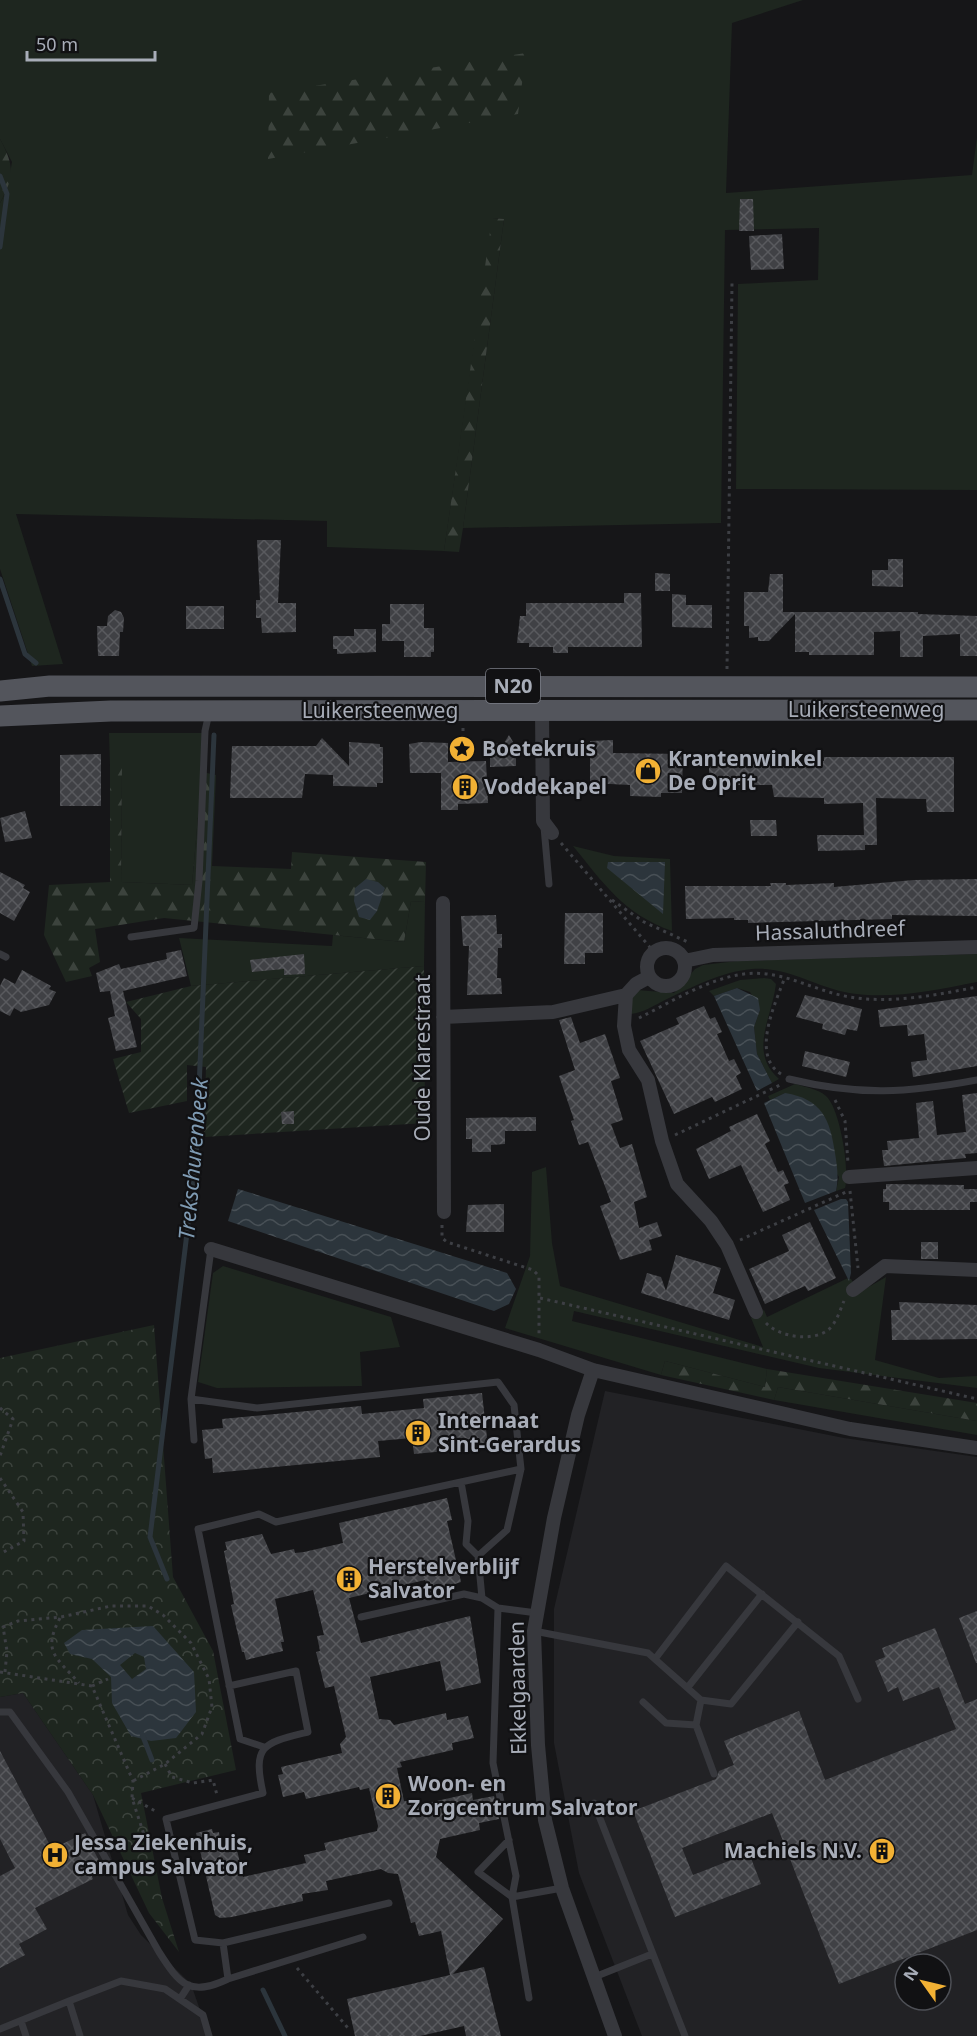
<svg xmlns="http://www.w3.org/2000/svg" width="977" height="2036" font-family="'Noto Sans',sans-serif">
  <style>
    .built { fill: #222225; fill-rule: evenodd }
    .grass { fill: #1e261f }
    .forest { fill: url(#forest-firs) }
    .park { fill: url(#park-crowns) }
    .garden { fill: url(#garden-furrows) }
    .water { fill: url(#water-waves); fill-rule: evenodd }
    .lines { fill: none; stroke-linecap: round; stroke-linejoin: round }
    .stream { stroke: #2c353c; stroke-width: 5 }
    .building { fill: url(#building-cross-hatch) }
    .path { stroke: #3d3f44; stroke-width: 3; stroke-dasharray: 3 4.5; stroke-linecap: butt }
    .lane { stroke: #37383d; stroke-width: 7 }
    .street { stroke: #37383d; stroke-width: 14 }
    .primary { stroke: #53555c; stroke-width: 21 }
    .labels { text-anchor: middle; stroke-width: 4.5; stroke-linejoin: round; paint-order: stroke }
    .shield { fill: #111113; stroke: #7b7e86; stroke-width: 1.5 }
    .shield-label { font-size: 20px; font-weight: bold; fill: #a8adb8 }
    .street-label { font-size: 21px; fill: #a8adb8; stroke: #111113 }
    .poi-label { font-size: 21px; font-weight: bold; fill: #a8adb8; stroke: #111113; text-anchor: start }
    .water-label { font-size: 22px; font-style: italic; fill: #7f9bb3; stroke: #111113 }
  </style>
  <defs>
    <pattern id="forest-firs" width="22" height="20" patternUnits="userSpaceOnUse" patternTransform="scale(1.5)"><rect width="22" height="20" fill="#1e261f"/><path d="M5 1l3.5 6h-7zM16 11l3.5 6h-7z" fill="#3c433d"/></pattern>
    <pattern id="park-crowns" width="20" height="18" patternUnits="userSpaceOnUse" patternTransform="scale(1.5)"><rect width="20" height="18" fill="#1e261f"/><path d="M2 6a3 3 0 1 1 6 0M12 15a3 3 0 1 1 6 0" fill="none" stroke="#3c433d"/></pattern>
    <pattern id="garden-furrows" width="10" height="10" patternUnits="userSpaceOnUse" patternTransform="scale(1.5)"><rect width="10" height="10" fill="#1e261f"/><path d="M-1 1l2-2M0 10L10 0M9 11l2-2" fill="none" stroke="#3c433d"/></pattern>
    <pattern id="water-waves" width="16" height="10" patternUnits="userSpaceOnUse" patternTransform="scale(1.5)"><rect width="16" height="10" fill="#2c353c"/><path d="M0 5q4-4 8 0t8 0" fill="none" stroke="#485056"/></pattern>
    <pattern id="building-cross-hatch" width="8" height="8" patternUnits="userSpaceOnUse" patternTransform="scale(1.5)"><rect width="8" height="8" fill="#404145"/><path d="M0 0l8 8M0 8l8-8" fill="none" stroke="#595a5e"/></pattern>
  </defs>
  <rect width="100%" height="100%" fill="#161618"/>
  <path class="built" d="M605,1391L844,1438L977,1457V2036H642L579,1873L554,1743V1609ZM905,1964H941V2000H905Z
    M23,1693L93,1795L128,1915L141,1935L191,1984L209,2036H0V1697Z"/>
  <path class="grass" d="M0,0H803L732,23L726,193L972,175L977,137V490L736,489L738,284L818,280L819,228L725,230L721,523L463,528L504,219L493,218L444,551L327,547V521L16,514L63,664L32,666L0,569V203L7,190L12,162L0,139Z
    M109,733H202V772L192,885L121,882L122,766H110Z
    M573,846L614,856L670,859L672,931C624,914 604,884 573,846Z
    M411,901L425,902L424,966L191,986L179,938L332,946L333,935L404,942Z
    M977,954V982C936,990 890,1000 849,993C815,987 787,966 752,969C720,972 693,987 665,1000C655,1005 643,1013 631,1014L632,995L637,990L674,993L695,969L703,965L737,961Z
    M764,978L771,979L776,984C772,1018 748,1052 779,1079L772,1083L757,1054L754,1027L760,1010L750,992L737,988L714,996L709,991L740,980Z
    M795,1084C805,1087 818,1089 826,1096C840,1108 850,1171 845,1188L836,1191L839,1177L785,1093L770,1100L768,1096Z
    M546,1167L552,1243L560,1286L763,1347L751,1318L764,1310L767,1317L848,1278L851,1279L860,1292L886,1277L875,1360L939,1378L977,1376V1388L819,1368L574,1311L572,1321L767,1369L765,1387L665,1361L661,1375L505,1328L530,1256L532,1172Z
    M223,1266L391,1317L400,1347L360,1352L362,1386L217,1388L198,1382L213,1273Z
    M778,1387L977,1421V1435L774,1400Z"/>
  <path class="forest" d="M526,53L518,114L268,159L269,93Z
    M0,139C14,165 15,176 0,203Z
    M492,218L504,219L463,528L459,552L444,551Z
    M110,766H122L121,882L192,885L202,772L216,775L212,866L291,869L292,852L426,862L425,902L411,901L404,942L164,918L95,929L100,962L89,968L92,976L66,982L44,935L49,885L110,882Z
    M665,1361L765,1387L767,1369L977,1403V1421L778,1387L774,1400L661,1375Z"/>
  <path class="park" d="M154,1325L173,1577L213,1651L236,1770L141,1793L162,1898L179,1952L149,1913L93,1795L23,1693L0,1697V1358Z"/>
  <path class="garden" d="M424,966L425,1123L204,1137L206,1067L187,1065V1101L129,1113L113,1059L141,1052V1019L126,1002L191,986Z"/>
  <path class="water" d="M608,862H665L663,914L607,868Z
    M366,879L378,882L385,888L377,911L370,920L359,917L354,901L355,888Z
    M737,988L758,998L760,1010L754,1027L757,1054L772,1083L757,1091L714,996Z
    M785,1093C822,1099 830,1119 835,1153C837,1166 839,1177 836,1191L805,1203L764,1103Z
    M238,1189L507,1273L516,1289L509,1304L494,1311L228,1221Z
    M841,1199H846L848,1202L851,1273L849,1281L814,1210Z
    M153,1626L194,1672L196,1712L176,1738L151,1741L131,1736L112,1703L111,1677L92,1659L70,1654L64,1643L82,1630ZM135,1653L144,1657L146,1669L132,1679L120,1665Z"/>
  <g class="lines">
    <path class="stream" d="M0,176L7,194L0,247
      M0,579L25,654L36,663
      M167,1579L150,1537L196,1159L214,735
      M142,1734L152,1760
      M263,1990L285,2036"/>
  </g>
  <path class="building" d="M740,199H753L754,231H739Z
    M782,234L784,269L751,270L749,236Z
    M257,540H281L278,603H296V632L262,633L261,618H256V600H260Z
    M888,559H903V587L872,586V570H888Z
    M655,573L670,574V591H655Z
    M770,574H783V612H918V614L977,616V656H960V634L923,636V657H900V631L874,632V655H809V652H795V614L769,641H758V637L749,638V626H744V592H768Z
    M624,593H641L642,647H568V653H553V647H529V643H517L520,616H526V603H624Z
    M672,594L686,595V605H712V628L672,627Z
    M390,604H424V628H434V652H431V657H404V641H382V624H390Z
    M186,606H224V629H186Z
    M115,610L121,612L124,618L123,632H120L119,656H98L97,626H107L108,616Z
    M354,629H376V652L337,654V649H333V636H354Z
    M509,735L516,747V766L490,767V744L504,743Z
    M322,738L349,766V742L380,744V747H383V783H377V787L340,786H333V775L305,774L302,798H230L232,746H316Z
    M613,740V753L683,754L682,793H661V797L630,796V785L590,783V741Z
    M421,742L448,743V762L486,761L488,803L458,804V810H441V773H410L409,744Z
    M101,754V806H60V755Z
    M709,754H748V760L824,761V757H954V812H927L926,799L876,798L877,845H865V850L818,851L817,835H864L863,803L824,804V798L774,797L772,785H728L727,781H709Z
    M25,811L32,838L5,842L0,818Z
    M750,820H776L777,836H751Z
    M0,872L25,885L23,888L30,892L14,921L0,913Z
    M977,879V916L892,915V919L748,923V920H734V918L686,919L685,886H771L770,883H786V885L834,883V887L914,880Z
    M565,913H603V953H585V964H564Z
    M496,915L497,934H502V948H498L497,978H501L502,994L467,995L469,946H463L461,916Z
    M181,950L187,976L123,991L137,1047L116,1051L108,1018L115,1016L110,991L100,992L96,973L119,964L121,969L167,959L166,953Z
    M304,954L305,974L284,975V969L252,972L250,960Z
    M22,970L51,986L49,989L56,992L49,1005L21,1012L14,1008L10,1016L0,1011V986L4,978L15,984Z
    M805,995L862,1009L857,1031L847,1029L845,1035L822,1029L823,1024L796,1017Z
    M977,996V1066L913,1077L911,1062L927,1060L924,1034L908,1036L907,1025L880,1027L878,1010Z
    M704,1006L710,1019L715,1017L722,1032L717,1034L729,1061L734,1059L741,1073L736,1076L742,1089L715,1102L712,1097L674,1114L640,1041L679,1024L676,1018Z
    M571,1017L580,1043L605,1034L620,1078L611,1081L623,1120L611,1124L620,1148L632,1144L647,1197L634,1202L639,1228L657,1222L662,1236L649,1240L652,1250L620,1260L600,1206L611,1202L588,1142L579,1145L571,1121L574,1120L559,1076L575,1070L559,1020Z
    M805,1051L850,1062L846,1077L802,1066Z
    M977,1093V1153L965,1154L966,1158L884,1166L882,1150H888L887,1141L919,1138L916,1103L933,1101L937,1135L966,1132L962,1095Z
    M294,1111V1124H282L281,1112Z
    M757,1114L770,1141L765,1144L778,1172L783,1170L789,1183L784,1185L790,1200L763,1212L741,1165L709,1179L696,1149L731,1131L729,1127Z
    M536,1117V1131H505V1144L491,1145V1152H472V1139H466V1118Z
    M886,1184L964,1185V1189H977V1202H970V1210H889V1202H883V1189H886Z
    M504,1204V1232H466L468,1205Z
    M810,1222L836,1278L808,1291L805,1286L765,1304L749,1269L789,1251L782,1235Z
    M921,1242H938V1259H921Z
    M676,1255L721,1268L713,1293L735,1300L729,1320L641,1293L647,1273L661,1277L666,1291Z
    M899,1302L977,1305V1339L892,1340L891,1310H900Z
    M482,1393L488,1447L414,1454L412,1438L378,1441L380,1457L213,1473L212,1458L205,1459L202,1430L223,1428L222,1419L361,1406L362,1414L424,1408L423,1399Z
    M447,1498L452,1520L447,1521L461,1582L428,1593L425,1580L349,1598L361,1643L470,1616L481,1683L446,1691L440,1661L370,1677L379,1719L390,1720L394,1725L446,1713L447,1720L468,1716L474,1738L452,1743L453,1750L400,1762L402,1767L397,1768L404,1801H414L419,1805L472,1793L473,1800L494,1796L499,1819L479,1823L480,1830L440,1839L436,1857L503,1919L453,1974L484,1967L501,2036H466L464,2026L420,2036H355L347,1999L450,1975L441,1931L419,1936L415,1922L411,1923L398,1874L388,1873L381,1869L326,1881L328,1890L302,1894L303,1901L232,1917L220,1918L215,1915L196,1833L212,1829L213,1833L219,1832L220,1839L234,1836L243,1877L306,1863L304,1855L326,1850L324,1843L377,1831L378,1826L369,1788L360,1790L359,1787L306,1799L304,1792L283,1797L278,1775L283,1774L281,1767L342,1753L340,1744L346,1737L334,1686L325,1688L316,1652L320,1651L317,1636L324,1635L313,1590L275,1599L284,1642H281L283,1651L246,1660L244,1652H242L231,1605L234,1604L224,1551L227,1550L225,1542L262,1534L271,1554L294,1549L295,1553L304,1552L343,1543L339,1523Z
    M977,1611V1663H976L959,1618Z
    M935,1628L965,1704L977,1699V1930L839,1984L772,1813L682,1848L693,1875L749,1853L761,1884L675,1917L633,1811L716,1779L719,1771L734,1765L724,1741L799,1711L825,1780L956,1729L939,1687L903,1701L898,1687L888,1692L875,1661L885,1657L882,1648Z
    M0,1751L52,1849L85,1833L99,1861L88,1868L93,1879L35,1908L47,1929L19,1944L25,1955L0,1968V1876L15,1868L0,1839Z"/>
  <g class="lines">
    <path class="path" d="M727,669L732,283
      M463,728V783
      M459.5 788a5.5 5.5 0 1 1 11 0a5.5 5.5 0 1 1-11 0Z
      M561,843L654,952
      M612,900L644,922L690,943
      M639,1018C671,1002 707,979 744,974C782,969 813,991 850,997C891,1004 936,995 977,987
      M781,1074C750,1055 776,1002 785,977
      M835,1100L845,1121L848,1163
      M675,1135L780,1085
      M850,1191L858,1268
      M442,1225V1238L447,1242L533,1270L539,1276V1334
      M740,1240L846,1192
      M540,1298L977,1399
      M766,1323C779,1337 812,1342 828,1330C836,1324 840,1310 844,1301
      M0,1408L13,1419L0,1456
      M0,1478L23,1512L24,1541L0,1554
      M60,1618C42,1652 56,1657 79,1683
      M0,1672L92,1686L133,1781L132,1798L148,1847H160
      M5,1672L7,1651L3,1627L18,1621L61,1617L111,1606H148L163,1615L191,1643L209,1679L212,1707L202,1734L165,1764L133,1781
      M92,1686L108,1679
      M165,1764L172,1777L193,1783L213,1780L217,1795
      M132,1798L157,1812
      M297,1968L348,2028"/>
    <path class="lane" d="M544,827L549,884
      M131,937L194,928L199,881L205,731L209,713
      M0,954L6,957
      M789,1079C859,1096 908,1093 977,1080
      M191,1399L257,1408L498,1382L514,1405L521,1469L507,1530L478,1556L482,1598L498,1608L537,1613
      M194,1440L191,1399L211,1249
      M461,1482L468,1521L466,1544L478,1556
      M498,1608L493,1763L516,1876L512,1897L529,1998
      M361,1617L464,1594L482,1598
      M534,1631L648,1653L701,1700L696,1725L714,1774
      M655,1659L726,1566L839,1656L858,1699
      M688,1687L762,1594
      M701,1700L731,1704L798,1622
      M643,1702L666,1723L696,1725
      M0,1712H10L68,1792L159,1952C180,1985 190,1997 228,1979L363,1937
      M264,1747L240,1739L198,1529L259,1514L276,1522L521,1469
      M594,1803L685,2036
      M509,1840L478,1872L512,1897L562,1888
      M223,1943L389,1903
      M592,1978L652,1954
      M228,1979L223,1943L195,1940L166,1819L263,1793C252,1744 264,1743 308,1732L296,1671L229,1686
      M180,1999L189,1985
      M21,2021L26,2036
      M0,2029L69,2001
      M80,2036L69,2001L121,1981L165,1989L203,2015L209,2036"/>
    <path class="street" d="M542,711L543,821L552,833
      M443,903L444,1212
      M647 967a19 19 0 1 1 38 0a19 19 0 1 1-38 0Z
      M684,961L713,955L977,947
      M649,977L636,984L626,995L624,1026L629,1050L648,1080L662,1141L677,1184L711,1221L727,1245L756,1312
      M443,1017L553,1012L626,995
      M849,1177L977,1168
      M211,1249L539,1350L593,1370L850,1429L977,1448
      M853,1290L885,1266L977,1270
      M593,1370L578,1415L554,1518L534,1631L538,1745L545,1820L562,1888L615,2036"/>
    <path class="primary" d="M0,691L50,686L977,687
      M0,716L111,711L977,710"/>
  </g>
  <defs>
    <symbol id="sight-disc" viewBox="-11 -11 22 22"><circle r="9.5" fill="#f2b134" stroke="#111113"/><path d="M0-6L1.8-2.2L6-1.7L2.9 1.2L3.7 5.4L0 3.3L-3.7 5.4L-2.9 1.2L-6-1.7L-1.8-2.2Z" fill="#111"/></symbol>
    <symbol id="shop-disc" viewBox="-11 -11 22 22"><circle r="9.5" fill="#f2b134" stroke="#111113"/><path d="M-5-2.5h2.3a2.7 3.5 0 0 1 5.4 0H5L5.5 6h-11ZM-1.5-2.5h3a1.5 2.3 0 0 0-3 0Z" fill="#111"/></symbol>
    <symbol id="building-disc" viewBox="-11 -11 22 22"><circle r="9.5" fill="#f2b134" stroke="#111113"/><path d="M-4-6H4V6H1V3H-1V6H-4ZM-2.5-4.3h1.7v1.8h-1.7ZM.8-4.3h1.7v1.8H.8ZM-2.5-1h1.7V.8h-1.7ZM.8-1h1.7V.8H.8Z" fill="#111"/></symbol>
    <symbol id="hospital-disc" viewBox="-11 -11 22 22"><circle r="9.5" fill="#f2b134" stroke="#111113"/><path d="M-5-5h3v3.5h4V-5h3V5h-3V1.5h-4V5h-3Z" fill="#111"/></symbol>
  </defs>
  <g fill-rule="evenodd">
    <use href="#sight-disc" x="447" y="734" width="30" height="30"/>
    <use href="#shop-disc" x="633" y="756" width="30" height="30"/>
    <use href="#building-disc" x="450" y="772" width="30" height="30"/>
    <use href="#building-disc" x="403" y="1418" width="30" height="30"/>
    <use href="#building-disc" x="334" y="1564" width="30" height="30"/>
    <use href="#building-disc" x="373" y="1781" width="30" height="30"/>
    <use href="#building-disc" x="867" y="1836" width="30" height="30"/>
    <use href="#hospital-disc" x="40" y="1840" width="30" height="30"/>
  </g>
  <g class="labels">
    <rect class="shield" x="486" y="669" width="54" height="34" rx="4.5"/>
    <g class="shield-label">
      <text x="513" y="693">N20</text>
    </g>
    <g class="street-label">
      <text x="866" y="717">Luikersteenweg</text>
      <text x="380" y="718">Luikersteenweg</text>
      <text transform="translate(830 931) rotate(-2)" y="7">Hassaluthdreef</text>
      <text transform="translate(423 1058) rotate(-90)" y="7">Oude Klarestraat</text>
      <text transform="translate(518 1688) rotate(-91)" y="7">Ekkelgaarden</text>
    </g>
    <g class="poi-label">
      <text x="482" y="756">Boetekruis</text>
      <text x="668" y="766">Krantenwinkel<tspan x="668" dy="24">De Oprit</tspan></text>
      <text x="484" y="794">Voddekapel</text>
      <text x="438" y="1428">Internaat<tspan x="438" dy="24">Sint-Gerardus</tspan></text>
      <text x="368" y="1574">Herstelverblijf<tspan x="368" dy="24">Salvator</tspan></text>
      <text x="408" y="1791">Woon- en<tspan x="408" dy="24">Zorgcentrum Salvator</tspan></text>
      <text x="74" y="1850">Jessa Ziekenhuis,<tspan x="74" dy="24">campus Salvator</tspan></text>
      <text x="862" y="1858" text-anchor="end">Machiels N.V.</text>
    </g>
    <g class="water-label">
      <text transform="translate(193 1159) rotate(-85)" y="8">Trekschurenbeek</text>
    </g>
  </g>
  <g transform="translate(923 1982) rotate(304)"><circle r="28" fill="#111113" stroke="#4d4f55" stroke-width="1.5"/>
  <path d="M0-4.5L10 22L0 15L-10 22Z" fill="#f2b134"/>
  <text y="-9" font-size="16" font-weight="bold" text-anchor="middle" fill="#a8adb8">N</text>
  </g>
  <path d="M27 51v9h128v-9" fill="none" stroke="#a8adb8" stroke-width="3"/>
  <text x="36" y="51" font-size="18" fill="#a8adb8" stroke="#111113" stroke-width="4.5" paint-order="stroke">50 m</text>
</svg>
